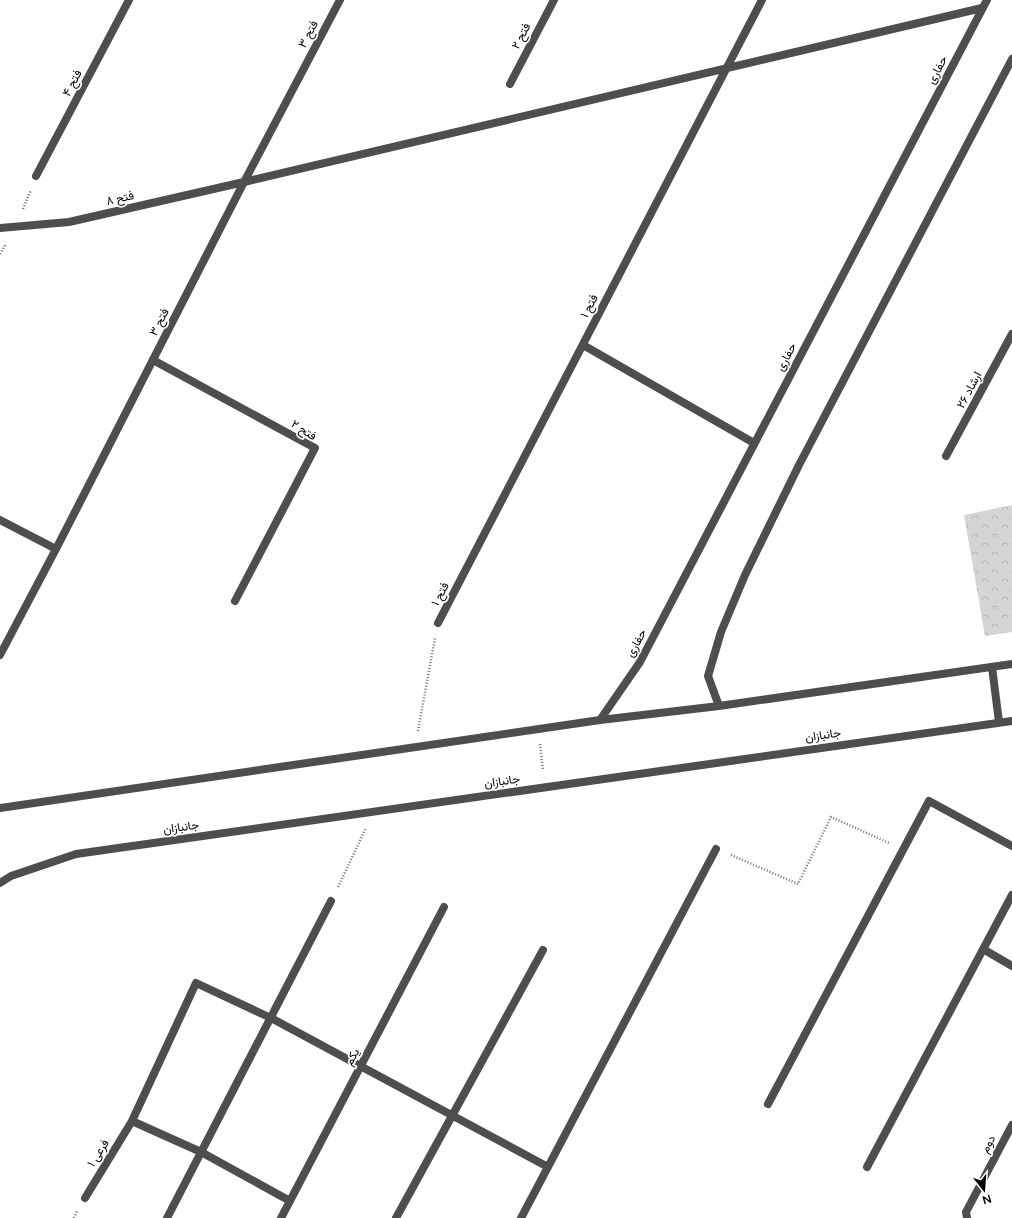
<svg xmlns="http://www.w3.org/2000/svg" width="1012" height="1218" font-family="'Varela Round',Vazirmatn,sans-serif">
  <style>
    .park { fill: url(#park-crowns) }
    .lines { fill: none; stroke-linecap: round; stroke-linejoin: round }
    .path { stroke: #707070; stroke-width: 2.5; stroke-dasharray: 1 2; stroke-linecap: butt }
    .minor { stroke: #4e4e4e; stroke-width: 8 }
    .tertiary { stroke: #4e4e4e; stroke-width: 8 }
    .labels { text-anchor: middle; stroke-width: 3.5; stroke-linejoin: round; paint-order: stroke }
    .street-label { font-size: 12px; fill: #000; stroke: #fff }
  </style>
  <defs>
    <pattern id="park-crowns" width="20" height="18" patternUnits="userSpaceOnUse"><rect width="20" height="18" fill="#d5d5d5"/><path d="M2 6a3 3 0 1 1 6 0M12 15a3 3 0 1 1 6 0" fill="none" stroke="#b5b5b5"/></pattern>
  </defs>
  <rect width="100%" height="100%" fill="#fff"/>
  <path class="park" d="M1012,505V632L985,636L964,515Z"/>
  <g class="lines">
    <path class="path" d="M23,209L31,190
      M0,254L6,244
      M418,731L435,638
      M540,744L543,771
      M731,855L798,884L831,817L889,843
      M338,887L366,828
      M74,1218L77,1211"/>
    <path class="minor" d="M510,84L554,0
      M36,176L129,0
      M0,228L69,222L244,182L982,8
      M583,345L754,443
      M153,360L315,448L235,601
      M946,456L1012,334
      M0,520L56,549
      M438,623L762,0
      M983,949L1012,966
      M768,1104L929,801L1012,846
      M867,1167L1012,895
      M85,1198L132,1121
      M290,1201L201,1152L132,1121L196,983L271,1018L548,1167
      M167,1218L331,901
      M281,1218L444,907
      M396,1218L543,950
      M521,1218L716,849
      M967,1218L966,1212L1012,1125"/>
    <path class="tertiary" d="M0,655L56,549L244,182L340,0
      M992,667L999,722
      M719,706L708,676L721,632L745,575L799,465L1012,59
      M600,720L640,662L987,0
      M0,808L600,720L719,706L1012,664
      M0,883L11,876L76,854L1012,721"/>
  </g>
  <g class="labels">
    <g class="street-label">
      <text transform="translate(308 34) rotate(-62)" y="4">فتح ۳</text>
      <text transform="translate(521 36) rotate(-63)" y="4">فتح ۲</text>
      <text transform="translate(937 70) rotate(-62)" y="4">حفاری</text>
      <text transform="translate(72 83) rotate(-62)" y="4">فتح ۴</text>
      <text transform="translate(120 198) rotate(-13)" y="4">فتح ۸</text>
      <text transform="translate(589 306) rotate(-63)" y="4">فتح ۱</text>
      <text transform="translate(159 322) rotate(-63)" y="4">فتح ۳</text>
      <text transform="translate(786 357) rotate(-62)" y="4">حفاری</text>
      <text transform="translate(969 390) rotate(-62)" y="4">ارشاد ۲۶</text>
      <text transform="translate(304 430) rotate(32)" y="4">فتح ۲</text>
      <text transform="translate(440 594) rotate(-63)" y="4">فتح ۱</text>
      <text transform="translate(636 643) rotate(-61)" y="4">حفاری</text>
      <text transform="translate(823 735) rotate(-8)" y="4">جانبازان</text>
      <text transform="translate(502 781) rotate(-8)" y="4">جانبازان</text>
      <text transform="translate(181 827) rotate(-8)" y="4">جانبازان</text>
      <text transform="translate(352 1057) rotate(-62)" y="4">یکم</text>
      <text transform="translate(988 1144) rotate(-62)" y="4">دوم</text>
      <text transform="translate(98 1153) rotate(-58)" y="4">فرعی ۱</text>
    </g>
  </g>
  <g transform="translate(984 1190) rotate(163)" stroke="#ffffff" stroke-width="3" paint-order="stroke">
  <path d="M0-3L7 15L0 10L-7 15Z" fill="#000000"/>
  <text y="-6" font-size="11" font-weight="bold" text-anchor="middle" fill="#000000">N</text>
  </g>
</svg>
